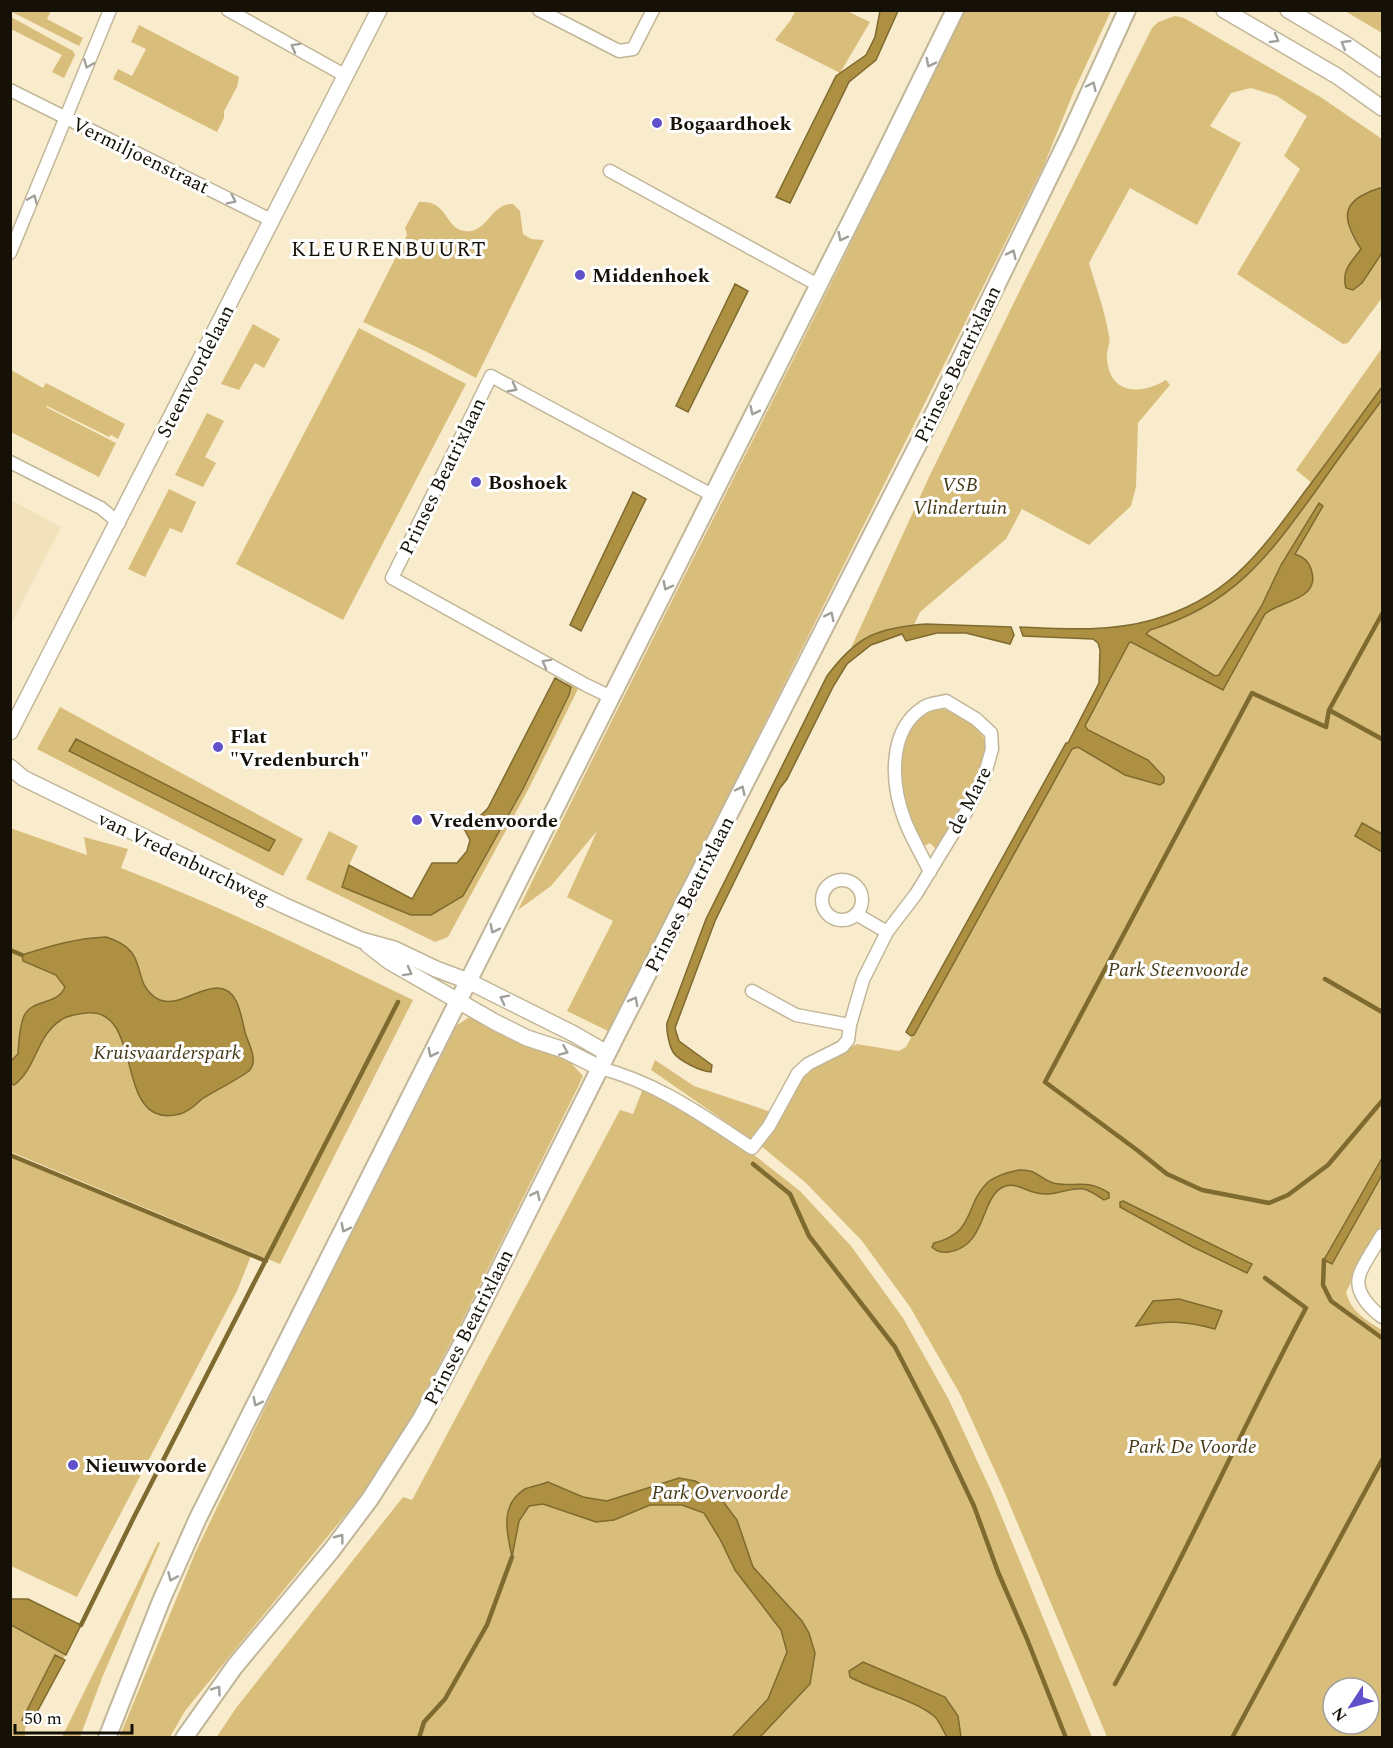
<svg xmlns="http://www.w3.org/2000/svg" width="1393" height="1748" font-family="Spectral,serif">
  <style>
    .built { fill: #f1e2bb }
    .green { fill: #d9be7b; fill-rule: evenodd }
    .water { fill: #ad9041; stroke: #7f6a2f; stroke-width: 1.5 }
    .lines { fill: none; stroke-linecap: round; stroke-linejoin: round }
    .stream { stroke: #7f6a2f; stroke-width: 4.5 }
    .minor-casing { stroke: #c2b698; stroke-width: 15 }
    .tertiary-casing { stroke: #c2b698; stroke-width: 18 }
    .secondary-casing { stroke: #c2b698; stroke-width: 20 }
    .minor { stroke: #fff; stroke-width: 12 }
    .tertiary { stroke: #fff; stroke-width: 15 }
    .secondary { stroke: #fff; stroke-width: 16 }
    .oneway { stroke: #a1a09b }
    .poi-dot { fill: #6050c9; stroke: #fff; stroke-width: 2 }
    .labels { text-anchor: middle; stroke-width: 6; stroke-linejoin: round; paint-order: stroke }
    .poi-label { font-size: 20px; font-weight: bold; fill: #151106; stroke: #fff; text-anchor: start }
    .street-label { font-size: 20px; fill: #151106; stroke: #fff }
    .park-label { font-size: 20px; font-style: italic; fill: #463917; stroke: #fff }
    .neighbourhood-label { font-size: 21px; letter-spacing: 1.5px; fill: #151106; stroke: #fff }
  </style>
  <rect width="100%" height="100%" fill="#f9eccd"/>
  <path class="built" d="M11,500L61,527L11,624Z"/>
  <path class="green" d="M796,10L847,11L870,22L840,73L775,40L790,21Z
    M10,11H51L47,19L83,38L79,46Z
    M963,11H1111L1074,91L1044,165L610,1032L567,1011L613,921L567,897L597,831L551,886L518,910C665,609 821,313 963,11Z
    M1345,11H1382V33Z
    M1175,16L1184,18L1322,98L1382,139V189C1359,189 1340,209 1351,233C1353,239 1358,244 1361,249L1346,270L1362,283L1382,253V298L1348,343L1343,344L1237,274L1300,169L1284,156L1307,116L1277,96L1251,88L1231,93L1210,126L1241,143L1197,225L1130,188L1089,263C1096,287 1105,311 1109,336C1111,343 1106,351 1107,359C1110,395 1141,395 1166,380L1170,385L1138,423L1136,487L1131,506L1089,545L1022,509L1006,539L920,612L914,625C889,627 871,634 851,648L929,477L1024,282L1152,28L1158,22Z
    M11,17L73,51L75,55L64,78L52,72L62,55L11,29Z
    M139,25L239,77L237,87L224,111V118L217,132L113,79L118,69L132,76L146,49L131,42Z
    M419,202C425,202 432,202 437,206C448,214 450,229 465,231C487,234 492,202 513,204L520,211L523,234L531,239L544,240L476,378L425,351L363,322L407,235L405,228Z
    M253,324L280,339L264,368L255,363L239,390L221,384Z
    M359,328L466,384L343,620L236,564Z
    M1382,348V1224L1346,1292C1351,1312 1366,1320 1382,1330V1737H1107L1004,1491L960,1394L910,1307L862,1241L806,1183L761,1146L651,1070L655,1060L694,1086L780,1115L803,1074L810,1068L857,1044L899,1051L906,1047L1125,637L1213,598L1265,555L1313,482L1312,483L1296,470ZM1333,1688H1369V1724H1333Z
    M11,370L43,388L46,383L125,424L118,439L111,435L109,437L47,406L46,407L116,443L99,477L11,432Z
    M207,413L224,421L205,457L216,463L203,487L175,475Z
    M169,489L196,502L182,533L170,528L145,577L128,569Z
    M567,680L579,687L529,788L448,937L435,942L306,879L329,831L358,846L349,865L343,887L411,915L463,896L523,789L569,695L571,687L564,684Z
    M60,707L303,839L283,876L37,749ZM76,740L275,840L269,851L69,751Z
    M937,708C949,709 956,714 966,721C975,727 984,733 986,745C990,768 949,827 936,849L930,843L920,848C908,810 885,764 912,727C918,718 925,710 937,708Z
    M10,828L87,855L84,837L128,849L121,868C221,906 317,954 413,1000L280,1264L11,1152Z
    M475,1013L571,1063L583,1076L577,1089L459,1327L386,1465L185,1711L170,1737L119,1738L196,1551L305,1325L456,1026Z
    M646,1081L749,1151L800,1191L851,1246L903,1318L949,1400L992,1493L1092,1737L216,1738L236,1708L403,1497L412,1500L620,1110L633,1114Z
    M11,1157L251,1256L237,1291L77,1597L11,1566Z
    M158,1542L160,1543L102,1678L80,1737H62Z
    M10,1625L66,1655L56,1666L25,1729V1737H11Z"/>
  <path class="water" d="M880,11H898L876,60L849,82L790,203L776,197L836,76L866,55L875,37Z
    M1380,188L1382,189V253L1362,283L1353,290L1346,288C1341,270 1351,263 1361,249C1340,217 1341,200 1380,188Z
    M735,284L748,291L688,412L676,406Z
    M1382,387V400C1361,428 1340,456 1320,485C1270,554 1236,604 1150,630L1146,634L1215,676L1219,675L1261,607L1281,565L1319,503L1323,506L1295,554C1303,557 1308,560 1311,569C1322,600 1281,600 1265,614L1223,690L1131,642L1129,643L1085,726L1088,730L1148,760L1164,777V782L1160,785L1125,775L1078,747L1072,749L914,1035L911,1036L906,1032L1066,743H1068L1099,683L1100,650L1098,643L1093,639L1023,636L1020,627C1063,629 1110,632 1152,620C1230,598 1261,551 1306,490C1332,456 1357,421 1382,387Z
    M633,492L646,499L581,631L570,625Z
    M926,624L1011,627L1014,635L1010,644L966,633H937L906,641L902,634L871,645L847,664L834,685L787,779L780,788L715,921L675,1028L679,1041L712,1065L711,1072C700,1071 679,1061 673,1052C669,1045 666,1030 667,1023L706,919L827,676C857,636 876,628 926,624Z
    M555,678L571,687L569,695L523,789L463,896L431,915H411L342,887L349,865L412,899L432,863H457L467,851L470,840L460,821C473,823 480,817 488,808Z
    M76,739L275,840L269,851L69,751Z
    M1362,823L1382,834V852L1355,836Z
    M106,937C152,951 129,980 156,998C175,1010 198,987 218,988C239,989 241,1017 245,1032C247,1040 253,1050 253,1058C254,1064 252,1067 249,1071C234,1082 217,1089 202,1099C195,1105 190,1111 180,1114C112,1132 146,1008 87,1013C78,1014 68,1015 61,1020C36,1036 37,1068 14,1085L11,1083V1061L18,1054C19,1042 19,1027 24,1016C33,998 57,1006 65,987L56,975L23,961L22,955C50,946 77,938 106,937Z
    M1382,1158V1175L1332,1264L1324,1260Z
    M1019,1170C1037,1169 1038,1178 1053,1183C1075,1188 1086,1178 1109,1193V1198L1104,1200C1098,1196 1091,1191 1084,1189C1069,1186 1054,1199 1033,1192C1023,1189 1013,1182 1003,1187C980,1198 987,1246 949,1252C942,1253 937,1252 932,1247L934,1243C976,1233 964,1205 988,1182C997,1175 1008,1172 1019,1170Z
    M1123,1201L1252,1264L1247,1273L1191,1246L1120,1207V1202Z
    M1179,1299L1222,1311L1215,1329C1186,1321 1166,1320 1136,1326L1153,1301Z
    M679,1478L695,1481L716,1492L737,1520L753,1567L802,1621L809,1633L815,1653L810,1684L760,1737H732L768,1699L787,1652L781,1630L735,1570L720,1539L704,1513L682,1505H650L614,1520L596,1522L543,1504L529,1506L519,1521L512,1557C507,1533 499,1505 525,1489C532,1486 541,1485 548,1482L583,1497L607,1501Z
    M10,1599H28L81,1625L66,1655L11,1625Z
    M55,1655L65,1660L30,1725L22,1720Z
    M863,1662L945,1697L958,1716L961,1737H947C943,1731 940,1722 935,1717C918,1701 873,1690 850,1677L849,1671Z"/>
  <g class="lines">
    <path class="stream" d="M1382,614L1329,710L1382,739
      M1329,710L1326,727L1252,693L1045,1082L1137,1150L1167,1174L1202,1190L1269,1203L1288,1195L1328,1165L1382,1101
      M10,950L22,955
      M1325,979L1382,1012
      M10,1155L266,1261
      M753,1164L790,1194L809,1236L895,1347L938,1430L974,1506L998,1572L1027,1639L1066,1738
      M1324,1260L1323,1285L1331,1301L1382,1338
      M81,1625L134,1517L398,1002
      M1115,1684C1183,1561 1240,1432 1306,1308L1265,1278
      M419,1738L424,1722L445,1699L487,1625L512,1557
      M1232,1738L1382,1460"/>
    <defs>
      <path id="minor" d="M228,10L346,76
        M539,10L619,51L633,49L653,10
        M10,90L271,220
        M610,171L818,285
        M10,253L110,10
        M10,462L101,508L119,523
        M611,697L586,685L392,578L491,376L712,495
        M822 900a20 20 0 1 1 40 0a20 20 0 1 1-40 0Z
        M856,914L887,932
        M752,991L796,1015L850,1025
        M600,1068C658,1083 703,1116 752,1148L769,1126L798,1073L808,1064L842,1047L848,1040L850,1025L863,980L887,932L916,894L966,812L985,774L992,749L991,733L976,719L946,701C939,703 930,703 924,707C887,730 891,785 905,821C912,839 922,855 930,872
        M1382,1235C1377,1244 1360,1268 1359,1277C1355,1293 1371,1309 1382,1317"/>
      <path id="tertiary" d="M1224,10L1337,76L1382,108
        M1288,10L1347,45L1382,69
        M10,732L379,10
        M10,767L23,778L283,905L361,940L394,949L436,969L468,981L572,1033L607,1053
        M368,945L390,962L495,1022L527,1038L564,1050L600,1068"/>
      <path id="secondary" d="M107,1738L161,1601L198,1518L880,163L955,10
        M184,1738L235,1666L331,1551L370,1499L421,1419L465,1338L619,1030L935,411L1068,139L1127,10"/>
    </defs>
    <use href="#minor" class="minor-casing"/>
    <use href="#tertiary" class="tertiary-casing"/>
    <use href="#secondary" class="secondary-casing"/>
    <use href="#minor" class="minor"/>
    <use href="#tertiary" class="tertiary"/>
    <use href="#secondary" class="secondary"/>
  </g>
  <defs><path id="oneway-chevron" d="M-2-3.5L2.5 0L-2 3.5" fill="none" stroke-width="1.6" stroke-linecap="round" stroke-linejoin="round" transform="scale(1.5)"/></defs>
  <g class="oneway">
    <use href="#oneway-chevron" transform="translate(1275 39) rotate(30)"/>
    <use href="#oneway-chevron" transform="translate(1345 44) rotate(-149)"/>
    <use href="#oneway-chevron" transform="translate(295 47) rotate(-151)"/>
    <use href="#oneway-chevron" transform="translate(930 63) rotate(116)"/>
    <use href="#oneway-chevron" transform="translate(88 64) rotate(112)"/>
    <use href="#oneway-chevron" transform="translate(1092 86) rotate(-65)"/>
    <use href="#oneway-chevron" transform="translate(33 199) rotate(-67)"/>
    <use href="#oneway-chevron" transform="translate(232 200) rotate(26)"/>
    <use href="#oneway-chevron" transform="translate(842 237) rotate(117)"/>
    <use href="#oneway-chevron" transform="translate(1012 254) rotate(-64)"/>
    <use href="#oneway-chevron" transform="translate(513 388) rotate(28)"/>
    <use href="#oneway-chevron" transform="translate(754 411) rotate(117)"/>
    <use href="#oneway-chevron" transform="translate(667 586) rotate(117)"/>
    <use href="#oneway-chevron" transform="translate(830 616) rotate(-63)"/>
    <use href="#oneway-chevron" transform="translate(546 663) rotate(-151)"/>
    <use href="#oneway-chevron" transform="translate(741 790) rotate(-64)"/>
    <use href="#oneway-chevron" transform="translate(494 929) rotate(117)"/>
    <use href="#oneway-chevron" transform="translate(408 972) rotate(29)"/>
    <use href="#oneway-chevron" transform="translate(504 999) rotate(-153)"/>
    <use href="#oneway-chevron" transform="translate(634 1001) rotate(-62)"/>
    <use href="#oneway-chevron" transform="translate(564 1051) rotate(23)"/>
    <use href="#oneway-chevron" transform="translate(432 1053) rotate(117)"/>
    <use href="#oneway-chevron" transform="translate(536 1195) rotate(-63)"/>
    <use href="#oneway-chevron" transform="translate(345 1228) rotate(117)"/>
    <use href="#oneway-chevron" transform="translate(257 1402) rotate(117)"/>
    <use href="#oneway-chevron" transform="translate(340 1538) rotate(-53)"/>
    <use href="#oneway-chevron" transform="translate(172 1577) rotate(114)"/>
    <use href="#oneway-chevron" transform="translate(217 1690) rotate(-54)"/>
  </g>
  <g class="poi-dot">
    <circle cx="657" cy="123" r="6"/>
    <circle cx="580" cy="275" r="6"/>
    <circle cx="476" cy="482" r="6"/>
    <circle cx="218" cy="747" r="6"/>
    <circle cx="417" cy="820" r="6"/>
    <circle cx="73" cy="1465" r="6"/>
  </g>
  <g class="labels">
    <g class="poi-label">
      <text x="669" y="130">Bogaardhoek</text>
      <text x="592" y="282">Middenhoek</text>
      <text x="488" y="489">Boshoek</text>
      <text x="230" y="743">Flat<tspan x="230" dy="23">"Vredenburch"</tspan></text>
      <text x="429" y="827">Vredenvoorde</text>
      <text x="85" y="1472">Nieuwvoorde</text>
    </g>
    <g class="street-label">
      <text transform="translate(141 155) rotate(26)" y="7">Vermiljoenstraat</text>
      <text transform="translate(957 364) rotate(-64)" y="7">Prinses Beatrixlaan</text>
      <text transform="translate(195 371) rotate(-63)" y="7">Steenvoordelaan</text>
      <text transform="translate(442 476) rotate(-64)" y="7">Prinses Beatrixlaan</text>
      <text transform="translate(969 800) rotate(-63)" y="7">de Mare</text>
      <text transform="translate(184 858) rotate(26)" y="7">van Vredenburchweg</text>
      <text transform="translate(689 894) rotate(-63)" y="7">Prinses Beatrixlaan</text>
      <text transform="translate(468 1327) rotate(-63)" y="7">Prinses Beatrixlaan</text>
    </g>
    <g class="park-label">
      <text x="960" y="491">VSB<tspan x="960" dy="23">Vlindertuin</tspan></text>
      <text x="1178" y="976">Park Steenvoorde</text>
      <text x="167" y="1059">Kruisvaarderspark</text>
      <text x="1192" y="1453">Park De Voorde</text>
      <text x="720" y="1499">Park Overvoorde</text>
    </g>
    <g class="neighbourhood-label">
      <text x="389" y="256">KLEURENBUURT</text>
    </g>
  </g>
  <rect width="1393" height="1748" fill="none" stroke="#151106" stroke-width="24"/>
  <g transform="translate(1351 1706) rotate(234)"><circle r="28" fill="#ffffff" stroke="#a1a09b" stroke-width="1.5"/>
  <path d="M0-4.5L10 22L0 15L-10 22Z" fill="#6050c9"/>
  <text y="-9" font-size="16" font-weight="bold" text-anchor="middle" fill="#151106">N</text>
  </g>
  <path d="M15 1724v9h117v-9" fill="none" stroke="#151106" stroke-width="3"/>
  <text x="24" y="1724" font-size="18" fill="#151106" stroke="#ffffff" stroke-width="4.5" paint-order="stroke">50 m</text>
</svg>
